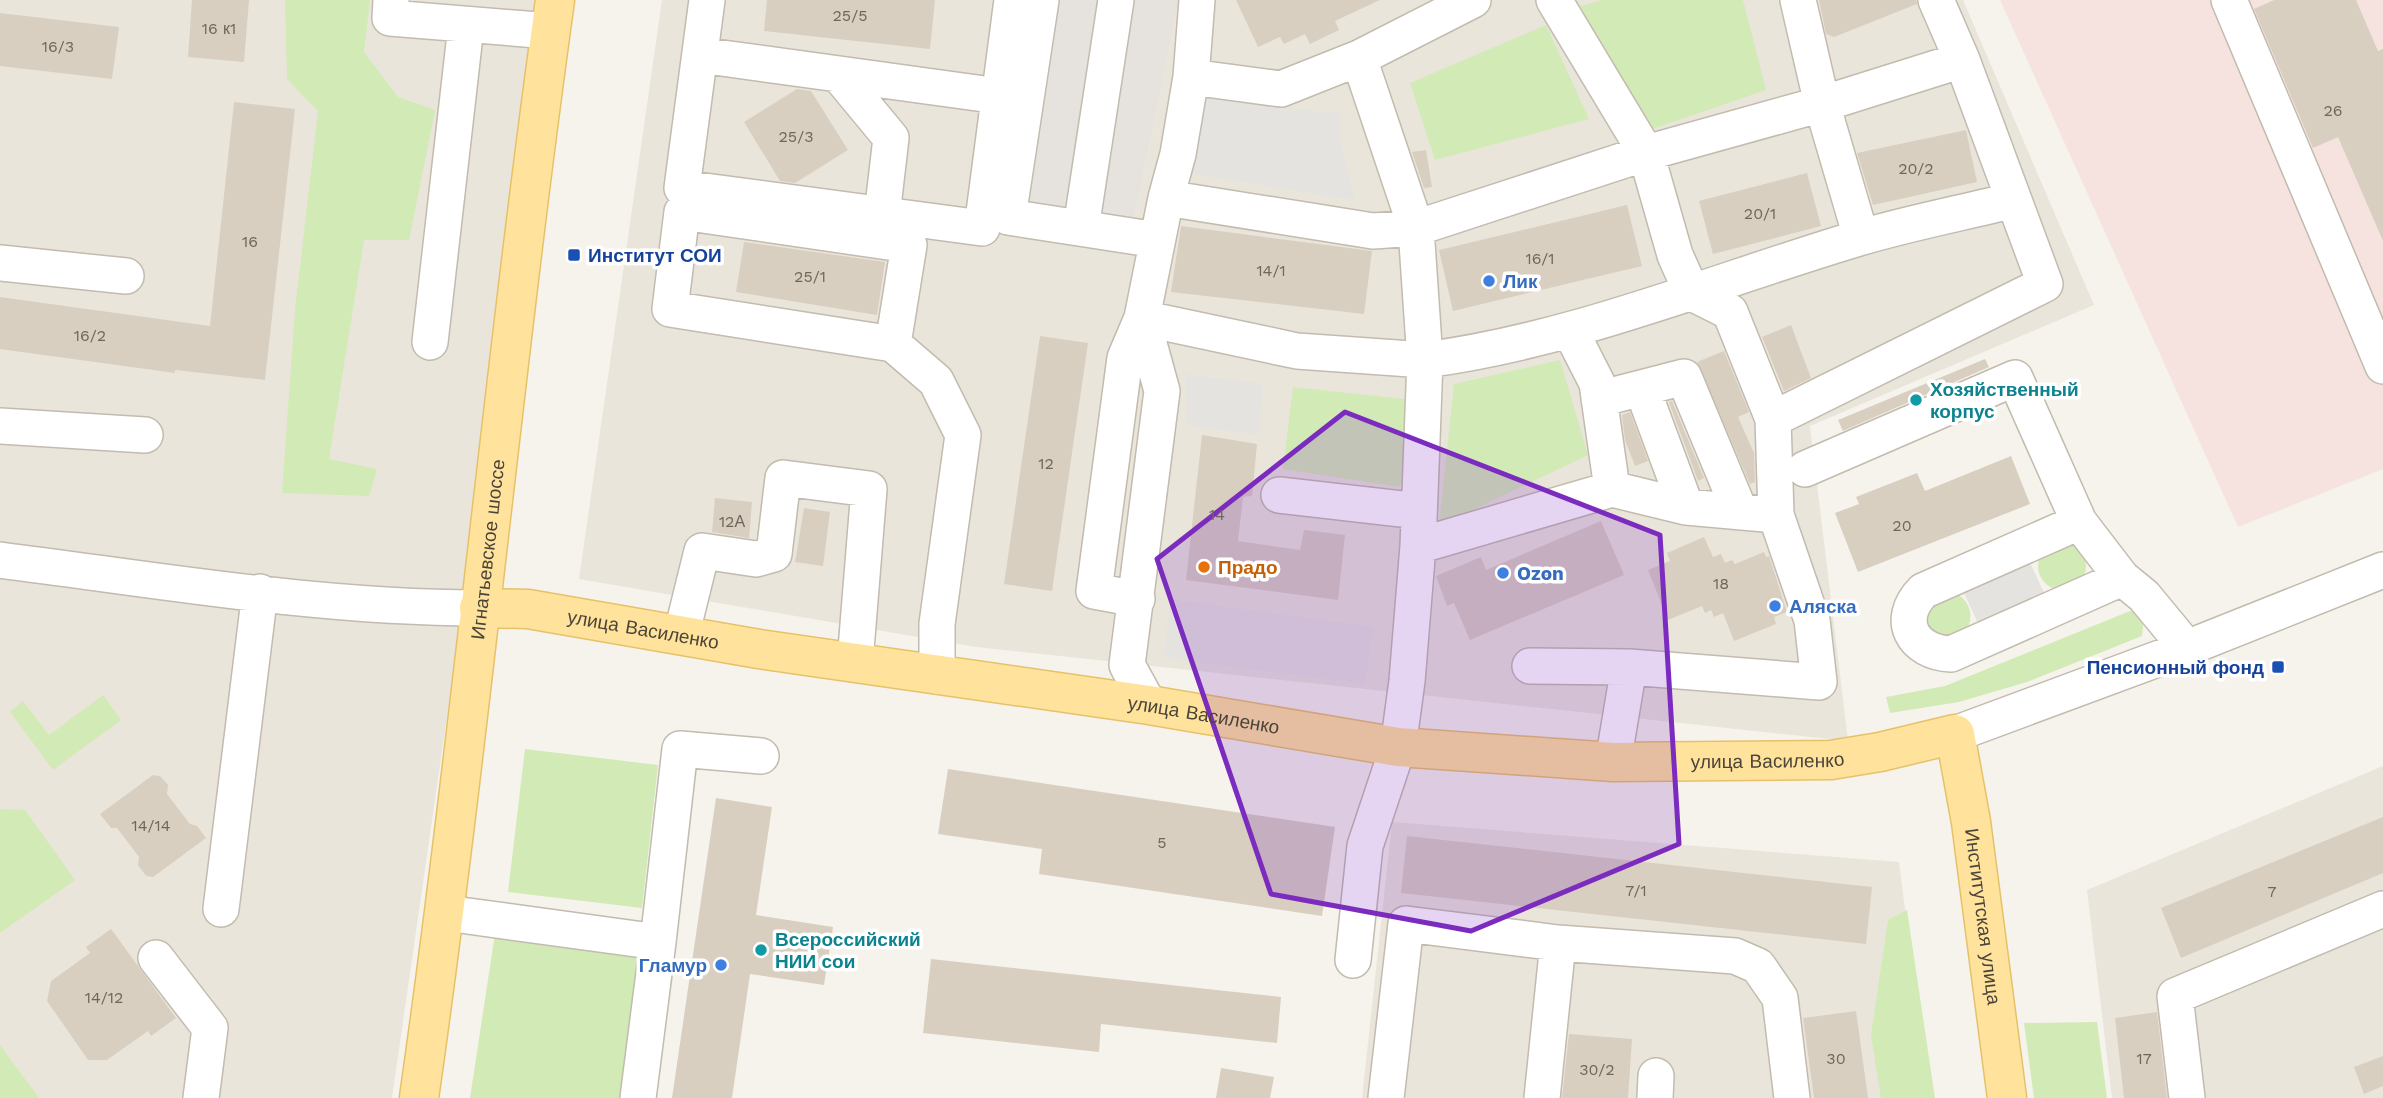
<svg xmlns="http://www.w3.org/2000/svg" width="2383" height="1098" font-family="'Work Sans',sans-serif">
  <style>
    .residential { fill: #eae5da }
    .industrial { fill: #e6e2dd }
    .medical { fill: #f6e3e0 }
    .green { fill: #d2eab5 }
    .parking { fill: #e5e3e0 }
    .building { fill: #d8cfc1 }
    .lines { fill: none; stroke-linecap: round; stroke-linejoin: round }
    .minor-casing { stroke: #c2bbae; stroke-width: 38 }
    .major-casing { stroke: #e6c16a; stroke-width: 41 }
    .minor { stroke: #fff; stroke-width: 35 }
    .major { stroke: #ffe39c; stroke-width: 38 }
    .marked { fill: #7b2cbf; fill-opacity: 0.2; stroke: #7b2cbf; stroke-width: 5; stroke-linejoin: round }
    .transit-dot { fill: #1a4fb4; stroke: #fff; stroke-width: 2.5 }
    .shop-dot { fill: #3f7fe0; stroke: #fff; stroke-width: 2.5 }
    .culture-dot { fill: #0f9aa8; stroke: #fff; stroke-width: 2.5 }
    .food-dot { fill: #e8710a; stroke: #fff; stroke-width: 2.5 }
    .labels { text-anchor: middle; stroke-width: 7; stroke-linejoin: round; paint-order: stroke }
    .number-label { font-size: 16px; fill: #6e675b }
    .transit-label { font-size: 19px; font-weight: bold; fill: #164399; stroke: #fff; text-anchor: start }
    .shop-label { font-size: 19px; font-weight: bold; fill: #366cbe; stroke: #fff; text-anchor: start }
    .culture-label { font-size: 19px; font-weight: bold; fill: #0d838f; stroke: #fff; text-anchor: start }
    .street-label { font-size: 19px; fill: #4b4439; stroke: #fff }
    .food-label { font-size: 19px; font-weight: bold; fill: #c56008; stroke: #fff; text-anchor: start }
  </style>
  <rect width="100%" height="100%" fill="#f6f3ec"/>
  <path class="residential" d="M0,0H537L457,647L392,1098H0Z
    M662,0H1035L1130,240L1179,0H1963L2094,305L1810,426L1848,741L976,647L579,579Z
    M2383,766V1098H2112L2087,890Z
    M1392,822L1899,862L1929,1098H1362Z"/>
  <path class="industrial" d="M1035,0H1179L1130,240L1004,222Z"/>
  <path class="medical" d="M2000,0H2383V469L2238,527Z"/>
  <path class="green" d="M285,0H370L364,52L398,97L435,110L409,240H364L329,459L377,469L369,496L282,493L295,310L318,111L287,79Z
    M1602,0H1743L1766,90L1641,133L1578,7Z
    M1546,25L1589,119L1435,160L1410,83Z
    M1560,360L1588,455L1439,526L1454,384Z
    M1293,387L1413,400L1400,487L1283,469Z
    M2038 566a24 24 0 1 1 48 0a24 24 0 1 1-48 0Z
    M1951,591C1971,599 1976,617 1964,634L1932,639L1920,610Z
    M2135,609L2143,625L2142,636L2027,682L1959,702L1890,713L1886,697L1945,686Z
    M103,695L121,720L53,770L10,712L23,701L49,735Z
    M525,749L658,765L642,908L508,892Z
    M0,809L25,810L75,880L0,933Z
    M1907,910L1935,1098H1881L1871,1035L1888,920Z
    M496,927L644,951L623,1098H470Z
    M2097,1022L2107,1098H2034L2024,1023Z
    M0,1045L39,1098H0Z"/>
  <path class="parking" d="M1206,88L1297,110L1340,112L1339,138L1355,200L1191,174L1194,117Z
    M1186,374L1263,384L1259,435L1187,425Z
    M2019,539L2054,614L1988,645L1953,569Z
    M1170,599L1373,627L1365,684L1164,658Z"/>
  <path class="building" d="M192,0H249L244,62L188,57Z
    M767,0H935L930,49L764,31Z
    M1236,0H1380L1335,21L1339,30L1310,44L1305,34L1284,44L1280,37L1258,47Z
    M1819,0H1916L1917,4L1834,37L1826,34Z
    M2274,0H2356L2378,51L2383,49V241L2338,137L2313,148L2254,9Z
    M0,13L119,27L112,79L0,66Z
    M797,89L811,91L848,150L795,183L780,181L744,122Z
    M234,102L295,109L265,380L175,370V373L0,349V297L210,326Z
    M1966,130L1977,182L1873,205L1857,153Z
    M1426,150L1432,187L1424,188L1412,152Z
    M1807,173L1821,226L1713,254L1699,201Z
    M1627,205L1642,266L1453,311L1439,250Z
    M1181,226L1372,251L1364,314L1171,292Z
    M744,242L885,262L877,315L736,292Z
    M1791,325L1811,378L1784,391L1762,337Z
    M1040,336L1088,343L1052,591L1004,584Z
    M1724,351L1749,412L1738,417L1754,453L1755,482L1750,484L1697,362Z
    M1985,359L1989,367L1843,431L1838,420Z
    M1672,401L1704,478L1698,481L1669,402Z
    M1630,412L1648,461L1635,466L1625,440L1622,415Z
    M1202,435L1257,444L1252,496L1243,497L1238,541L1300,550L1304,530L1345,535L1338,600L1186,580Z
    M2011,456L2030,504L1858,572L1835,513L1859,504L1856,497L1917,473L1925,491Z
    M715,498L752,502L749,538L712,532Z
    M804,508L830,512L823,566L795,562Z
    M1601,521L1624,575L1470,640L1454,603L1447,606L1436,576L1481,557L1486,570Z
    M1704,537L1713,557L1721,554L1725,563L1732,560L1735,564L1764,552L1766,557L1769,556L1787,612L1774,617L1776,624L1734,641L1723,613L1714,617L1711,610L1705,613L1702,606L1668,620L1648,570L1670,561L1667,553Z
    M948,769L1335,827L1322,916L1039,874L1042,849L938,834Z
    M153,775L160,776L168,785L167,794L190,824L197,826L206,838L153,877L146,876L138,865L139,857L117,828H111L100,814Z
    M716,798L772,807L756,915L833,927L824,985L750,974L732,1098H672Z
    M2383,817V873L2181,958L2161,908Z
    M1407,836L1872,887L1866,944L1401,893Z
    M111,929L176,1018L151,1036L148,1031L107,1060H88L47,1001L51,981L90,953L86,947Z
    M931,959L1281,997L1277,1043L1101,1024L1099,1052L923,1033Z
    M1856,1011L1868,1098H1814L1803,1018Z
    M2157,1012L2167,1098H2124L2115,1018Z
    M1569,1034L1632,1039L1628,1098H1562Z
    M2383,1056V1086L2364,1094L2354,1067Z
    M1221,1068L1274,1077L1270,1098H1216Z"/>
  <g class="lines">
    <defs>
      <path id="minor" d="M391,0L390,18L550,31
        M707,0L682,188L982,228L1012,0
        M1041,0L1008,217L1157,240
        M1554,0L1646,153L1822,104L1962,60L1936,0
        M1798,0L1822,104L1861,237
        M2229,0L2383,366
        M700,55L999,96
        M1359,58L1473,0
        M838,74L891,138L882,215
        M1191,77L1197,0
        M1166,198L1178,154L1191,77L1281,89L1359,58L1416,228L1646,153L1675,255L1692,293L1730,312L1773,419
        M1081,228L1116,0
        M0,263L126,276
        M1571,332L1597,383L1612,489
        M430,342L466,26
        M893,344L909,245L682,212L670,309L893,344L936,381L963,435L937,624V676
        M1642,388L1686,507
        M1599,399L1684,377L1740,512
        M0,426L145,435
        M1805,469L2015,378L2079,522
        M1279,495L1419,511
        M1776,515L1773,419L2045,284L1962,60
        M1418,546L1612,489L1686,507L1776,515L1812,620L1819,682L1629,667L1613,762
        M0,560C158,580 319,608 479,608
        M2122,578L1951,654C1912,652 1895,620 1923,591L2079,522L2122,578L2144,596L2187,648
        M1137,599L1094,591L1125,358L1142,318L1166,198L1373,231L1416,228L1425,360C1575,340 1715,281 1859,238C1909,223 1962,213 2014,200
        M681,636L702,551L756,559L774,554L783,478L869,489L855,662
        M1530,666L1629,667
        M1149,705L1127,665L1162,391L1142,318L1297,351L1425,360L1418,546L1407,681L1398,747L1365,846L1353,960
        M1955,734L2187,648L2383,570
        M221,909L260,592
        M446,913L658,942L680,749L761,756
        M156,958L210,1028L201,1098
        M638,1098L658,942
        M1386,1098L1406,924L1558,943L1735,956L1758,966L1780,998L1792,1098
        M1542,1098L1558,943
        M1655,1098L1656,1076
        M2187,1098L2175,996L2383,909"/>
      <g id="major">
        <path id="s1" d="M479,608L528,609L759,649L1149,705L1398,747L1613,762L1831,760L1880,752L1955,734L1971,822L2007,1098"/>
        <path id="s2" d="M419,1098C471,733 504,365 555,0"/>
      </g>
    </defs>
    <use href="#minor" class="minor-casing"/>
    <use href="#major" class="major-casing"/>
    <use href="#minor" class="minor"/>
    <use href="#major" class="major"/>
  </g>
  <path class="marked" d="M1345,412L1660,535L1679,844L1471,931L1271,894L1157,559Z"/>
  <g class="transit-dot">
    <rect x="567" y="248" width="14" height="14" rx="3.5"/>
    <rect x="2271" y="660" width="14" height="14" rx="3.5"/>
  </g>
  <g class="shop-dot">
    <circle cx="1489" cy="281" r="7"/>
    <circle cx="1503" cy="573" r="7"/>
    <circle cx="1775" cy="606" r="7"/>
    <circle cx="721" cy="965" r="7"/>
  </g>
  <g class="culture-dot">
    <circle cx="1916" cy="400" r="7"/>
    <circle cx="761" cy="950" r="7"/>
  </g>
  <circle class="food-dot" cx="1204" cy="567" r="7"/>
  <g class="labels">
    <g class="number-label">
      <text x="850" y="21">25/5</text>
      <text x="219" y="34">16 к1</text>
      <text x="58" y="52">16/3</text>
      <text x="2333" y="116">26</text>
      <text x="796" y="142">25/3</text>
      <text x="1916" y="174">20/2</text>
      <text x="1760" y="219">20/1</text>
      <text x="250" y="247">16</text>
      <text x="1540" y="264">16/1</text>
      <text x="1271" y="276">14/1</text>
      <text x="810" y="282">25/1</text>
      <text x="90" y="341">16/2</text>
      <text x="1046" y="469">12</text>
      <text x="1217" y="520">14</text>
      <text x="732" y="527">12А</text>
      <text x="1902" y="531">20</text>
      <text x="1721" y="589">18</text>
      <text x="151" y="831">14/14</text>
      <text x="1162" y="848">5</text>
      <text x="1636" y="896">7/1</text>
      <text x="2272" y="897">7</text>
      <text x="104" y="1003">14/12</text>
      <text x="1836" y="1064">30</text>
      <text x="2144" y="1064">17</text>
      <text x="1597" y="1075">30/2</text>
    </g>
    <g class="transit-label">
      <text x="588" y="262">Институт СОИ</text>
      <text x="2264" y="674" text-anchor="end">Пенсионный фонд</text>
    </g>
    <g class="shop-label">
      <text x="1503" y="288">Лик</text>
      <text x="1517" y="580">Ozon</text>
      <text x="1789" y="613">Аляска</text>
      <text x="707" y="972" text-anchor="end">Гламур</text>
    </g>
    <g class="culture-label">
      <text x="1930" y="396">Хозяйственный<tspan x="1930" dy="22">корпус</tspan></text>
      <text x="775" y="946">Всероссийский<tspan x="775" dy="22">НИИ сои</tspan></text>
    </g>
    <g class="street-label">
      <text dy="7" stroke="none"><textPath href="#s2" startOffset="553">Игнатьевское шоссе</textPath></text>
      <text dy="7" stroke="none"><textPath href="#s1" startOffset="166">улица Василенко</textPath></text>
      <text dy="7" stroke="none"><textPath href="#s1" startOffset="733">улица Василенко</textPath></text>
      <text dy="7" stroke="none"><textPath href="#s1" startOffset="1300">улица Василенко</textPath></text>
      <text dy="7" stroke="none"><textPath href="#s1" startOffset="1675">Институтская улица</textPath></text>
    </g>
    <g class="food-label">
      <text x="1218" y="574">Прадо</text>
    </g>
  </g>
</svg>
